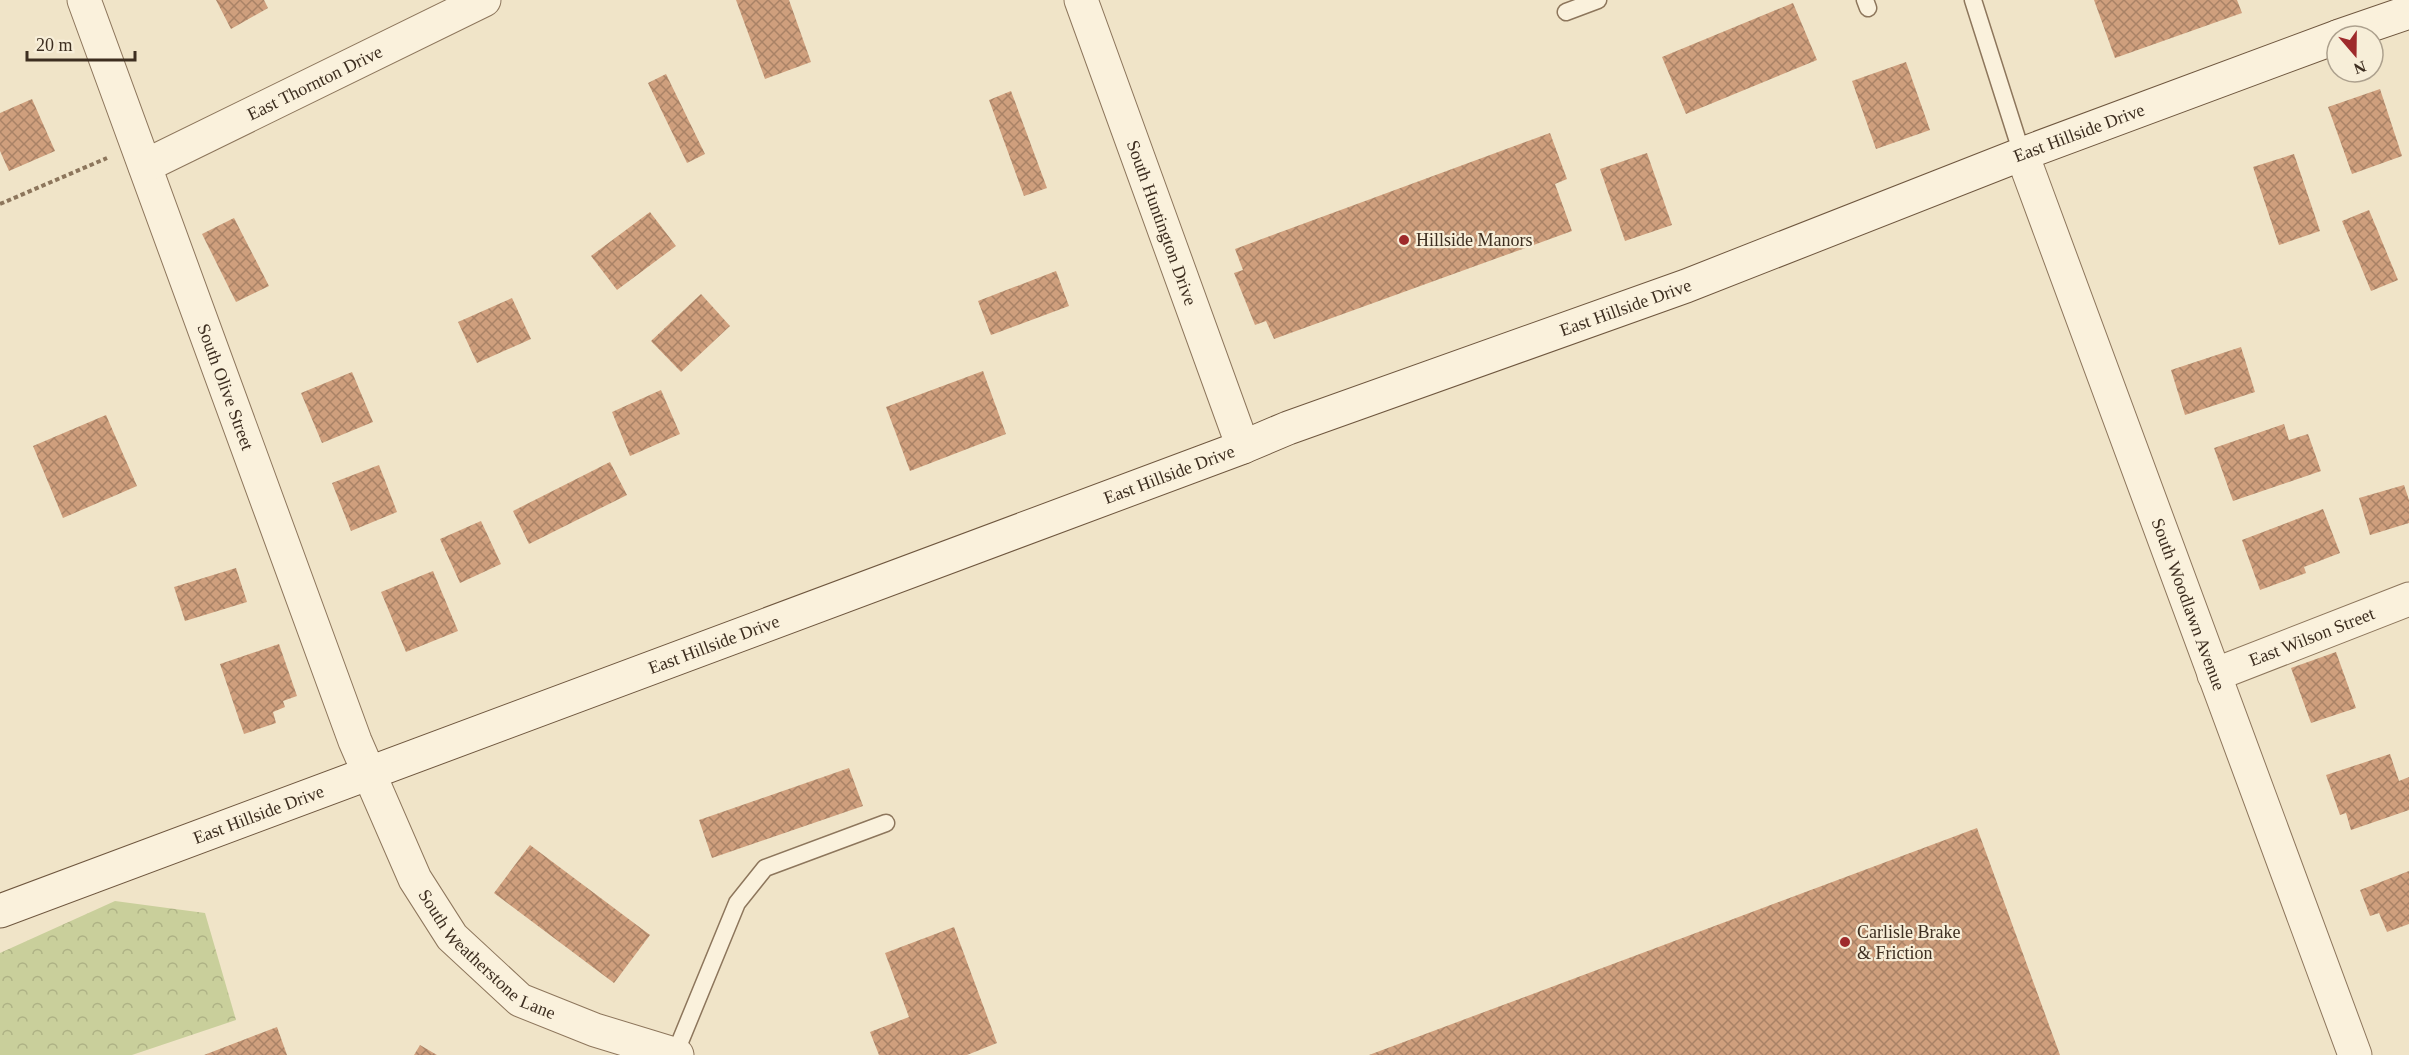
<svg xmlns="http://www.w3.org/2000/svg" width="2409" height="1055" font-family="'Times New Roman',serif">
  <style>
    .forest { fill: url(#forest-crowns) }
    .building { fill: url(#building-cross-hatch) }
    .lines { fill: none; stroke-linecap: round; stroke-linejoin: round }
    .lane-casing { stroke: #8d765c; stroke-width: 19 }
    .street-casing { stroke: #8d765c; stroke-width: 35 }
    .secondary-casing { stroke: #6f573f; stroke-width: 35 }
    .path { stroke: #8d765c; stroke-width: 4; stroke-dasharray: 4.5 3; stroke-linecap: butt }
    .lane { stroke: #faf1dc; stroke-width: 16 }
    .street { stroke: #faf1dc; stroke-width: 33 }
    .secondary { stroke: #faf1dc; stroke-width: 33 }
    .poi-dot { fill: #9e2a2b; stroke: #f7eed8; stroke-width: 2 }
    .labels { text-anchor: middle; stroke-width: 4.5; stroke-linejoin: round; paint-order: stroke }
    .street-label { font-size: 18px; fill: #3d2e20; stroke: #f7eed8 }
    .poi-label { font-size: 18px; fill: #3d2e20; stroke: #f7eed8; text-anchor: start }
  </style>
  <defs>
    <pattern id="forest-crowns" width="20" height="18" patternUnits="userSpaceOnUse" patternTransform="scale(1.5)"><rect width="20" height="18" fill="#c9cf9b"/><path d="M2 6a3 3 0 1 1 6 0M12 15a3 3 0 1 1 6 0" fill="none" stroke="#aeb285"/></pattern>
    <pattern id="building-cross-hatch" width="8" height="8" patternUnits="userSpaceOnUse" patternTransform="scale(1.5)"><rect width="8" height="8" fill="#cf9f7d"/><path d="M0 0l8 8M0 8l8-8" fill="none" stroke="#a98266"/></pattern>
  </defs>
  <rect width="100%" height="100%" fill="#f0e4c8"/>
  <path class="forest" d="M115,901L205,913L236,1020L132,1055H0V953Z"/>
  <path class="building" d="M216,0H264L268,8L231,29Z
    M736,0H789L811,62L765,79Z
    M2094,0H2237L2242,13L2115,58Z
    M1793,3L1817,60L1686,114L1662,57Z
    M1906,62L1930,130L1876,149L1852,81Z
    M666,74L705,154L687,163L648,83Z
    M2380,89L2402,156L2352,174L2328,107Z
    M1011,91L1047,188L1024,196L989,100Z
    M32,99L55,151L9,171L0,151V113Z
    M1550,133L1567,179L1555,184L1572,231L1274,339L1266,321L1255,325L1234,273L1243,270L1235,249Z
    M1647,153L1672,225L1625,241L1600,169Z
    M2294,154L2320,231L2279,245L2253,167Z
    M2369,210L2398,280L2371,291L2342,221Z
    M650,212L676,246L617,290L591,256Z
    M234,218L269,286L236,302L202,234Z
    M1056,271L1069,306L991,335L978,301Z
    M701,294L730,326L681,372L651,341Z
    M512,298L531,339L477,363L458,322Z
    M2241,347L2255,392L2185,415L2171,370Z
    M983,371L1006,434L910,471L886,407Z
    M352,372L373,422L322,443L301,393Z
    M661,390L680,434L630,456L612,412Z
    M106,415L137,486L63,518L33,446Z
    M2284,424L2289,440L2308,434L2321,471L2233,501L2214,448Z
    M610,462L627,495L529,544L513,511Z
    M379,465L397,512L351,531L332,483Z
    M2404,485L2409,500V523L2370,535L2359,498Z
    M2323,509L2340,553L2304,567L2306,573L2260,590L2242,540Z
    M481,521L501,564L460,583L440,539Z
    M236,568L247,602L185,621L174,587Z
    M433,571L458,631L406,652L381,592Z
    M279,644L297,696L283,701L285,707L273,712L276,723L244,734L220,664Z
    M2336,652L2356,708L2311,723L2291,668Z
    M2390,754L2399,781L2409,777V810L2351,830L2346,813L2340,815L2326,775Z
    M849,768L863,806L712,858L699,820Z
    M1977,828L2060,1055H1369Z
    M530,845L650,935L614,983L494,893Z
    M2409,871V924L2387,932L2379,913L2370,916L2360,890Z
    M954,927L997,1043L967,1055H879L870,1032L909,1017L885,953Z
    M277,1027L287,1055H204Z
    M420,1045L437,1055H414Z"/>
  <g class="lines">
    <defs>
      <path id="lane" d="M1865,0L1868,8
        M1973,0L2022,154
        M1566,12L1598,0
        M675,1054L737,903L765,868L886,823"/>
      <g id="street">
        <path id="s1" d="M84,0L355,741L415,879L452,937L520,1000L595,1030L677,1055"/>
        <path id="s2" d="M1081,0L1243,447"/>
        <path id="s3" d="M2022,154L2355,1055"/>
        <path id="s4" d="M145,166L484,0"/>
        <path id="s5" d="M2214,675L2409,599"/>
      </g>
      <g id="secondary">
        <path d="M2339,36L2409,12"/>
        <path id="s6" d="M0,911L1243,447L1288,428L1686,286L2022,154L2337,37"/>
      </g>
    </defs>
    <use href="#lane" class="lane-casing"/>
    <use href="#street" class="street-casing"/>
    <use href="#secondary" class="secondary-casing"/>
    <path class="path" d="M0,204L107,158"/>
    <use href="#lane" class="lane"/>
    <use href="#street" class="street"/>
    <use href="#secondary" class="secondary"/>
  </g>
  <g class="poi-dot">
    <circle cx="1404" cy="240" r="6"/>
    <circle cx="1845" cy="942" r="6"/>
  </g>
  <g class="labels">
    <g class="street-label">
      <text dy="6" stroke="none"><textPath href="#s4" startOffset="189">East Thornton Drive</textPath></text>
      <text dy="6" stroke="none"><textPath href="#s6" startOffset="2220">East Hillside Drive</textPath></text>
      <text dy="6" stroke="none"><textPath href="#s2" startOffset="237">South Huntington Drive</textPath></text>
      <text dy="6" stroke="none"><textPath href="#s6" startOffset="1734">East Hillside Drive</textPath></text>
      <text dy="6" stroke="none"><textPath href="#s1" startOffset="412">South Olive Street</textPath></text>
      <text dy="6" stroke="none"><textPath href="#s6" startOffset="1248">East Hillside Drive</textPath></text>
      <text dy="6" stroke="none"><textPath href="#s3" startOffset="480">South Woodlawn Avenue</textPath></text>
      <text dy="6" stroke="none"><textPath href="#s5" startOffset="105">East Wilson Street</textPath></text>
      <text dy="6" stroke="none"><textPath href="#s6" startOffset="762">East Hillside Drive</textPath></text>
      <text dy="6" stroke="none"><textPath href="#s6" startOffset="276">East Hillside Drive</textPath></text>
      <text dy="6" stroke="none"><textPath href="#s1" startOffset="1046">South Weatherstone Lane</textPath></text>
    </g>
    <g class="poi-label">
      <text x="1416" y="246">Hillside Manors</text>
      <text x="1857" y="938">Carlisle Brake<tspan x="1857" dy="21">&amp; Friction</tspan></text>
    </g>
  </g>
  <g transform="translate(2355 54) rotate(160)"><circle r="28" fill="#f7eed8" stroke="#ada18e" stroke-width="1.5"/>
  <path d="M0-4.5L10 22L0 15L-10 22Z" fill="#9e2a2b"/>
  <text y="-9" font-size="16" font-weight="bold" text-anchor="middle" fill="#3d2e20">N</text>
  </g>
  <path d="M27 51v9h108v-9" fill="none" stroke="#3d2e20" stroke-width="3"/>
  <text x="36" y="51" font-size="18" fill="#3d2e20" stroke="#f7eed8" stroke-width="4.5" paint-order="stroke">20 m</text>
</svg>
